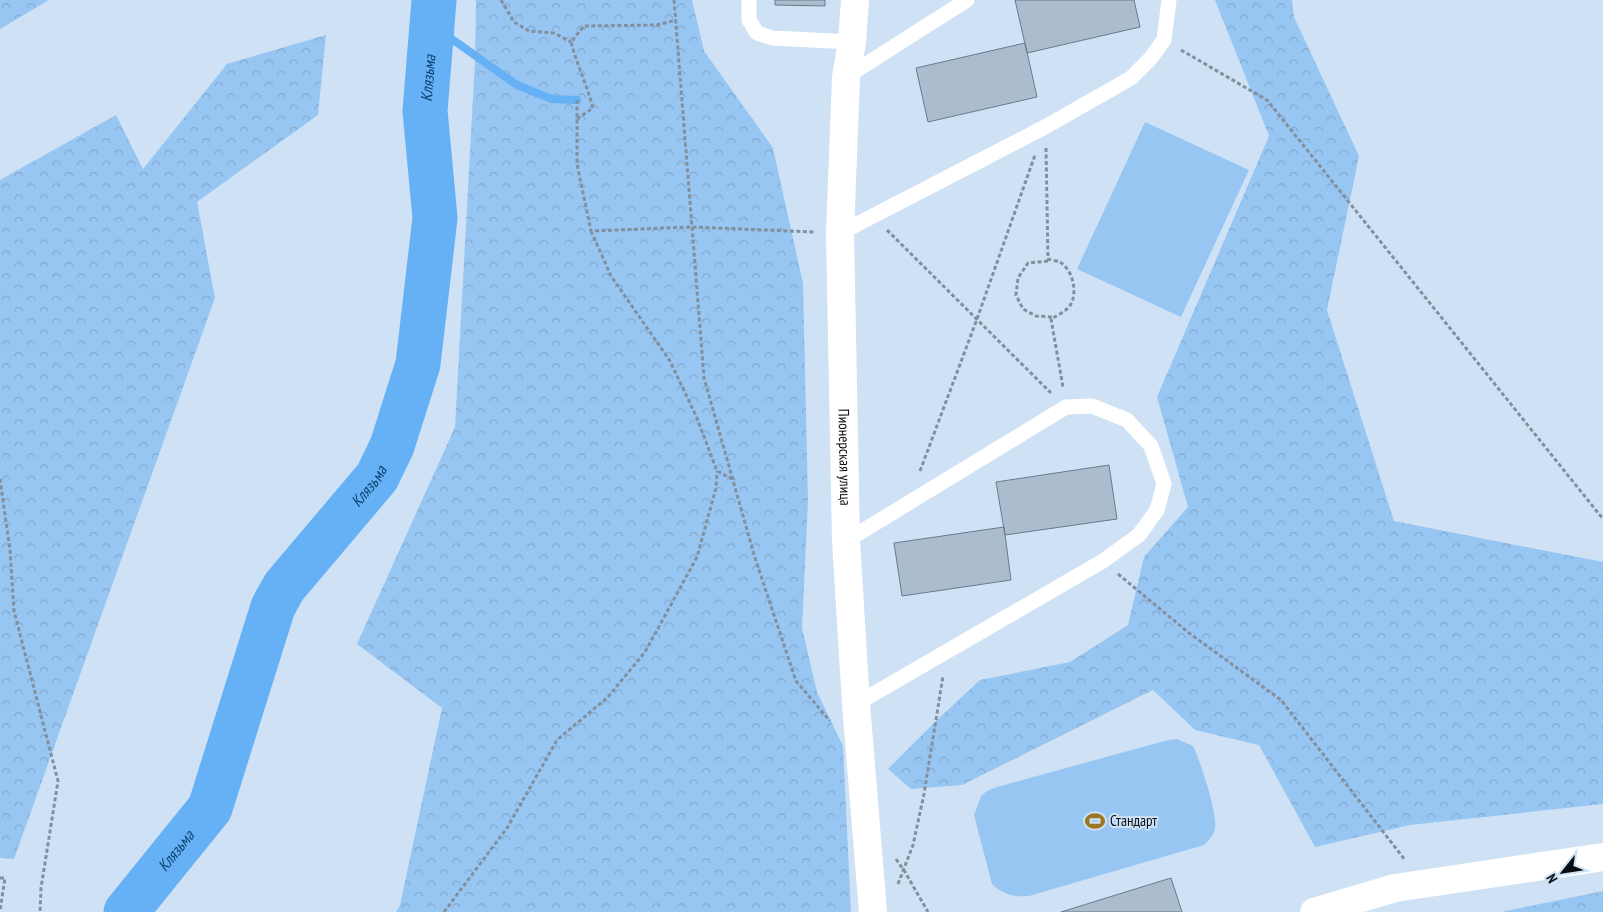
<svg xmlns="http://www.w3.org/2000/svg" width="1603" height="912" font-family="'PT Sans Narrow',sans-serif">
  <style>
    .forest { fill: url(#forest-crowns) }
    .garden { fill: #98c6f3 }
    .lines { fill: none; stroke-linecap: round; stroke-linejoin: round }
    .stream { stroke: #66b0f5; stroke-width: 8 }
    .river { stroke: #66b0f5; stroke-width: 45 }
    .building { fill: #aabcce; stroke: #697a8b }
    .path { stroke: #82909e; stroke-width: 3; stroke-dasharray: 4 2.5; stroke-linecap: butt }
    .service { stroke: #fff; stroke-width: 15 }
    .minor { stroke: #fff; stroke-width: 28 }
    .tertiary { stroke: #fff; stroke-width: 28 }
    .labels { text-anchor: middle; stroke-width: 4; stroke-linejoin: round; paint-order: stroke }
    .street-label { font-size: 15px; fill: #080e14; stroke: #cfe2f5 }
    .poi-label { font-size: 15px; fill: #080e14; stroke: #cfe2f5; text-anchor: start }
    .water-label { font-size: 16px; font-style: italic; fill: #0a426e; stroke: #cfe2f5 }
  </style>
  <defs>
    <pattern id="forest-crowns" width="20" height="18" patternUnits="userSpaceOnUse" patternTransform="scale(1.25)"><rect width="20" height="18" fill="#98c6f3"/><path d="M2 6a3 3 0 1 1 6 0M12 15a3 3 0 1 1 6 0" fill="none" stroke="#82a9cf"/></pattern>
  </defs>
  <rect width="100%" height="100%" fill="#cfe2f5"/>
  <path class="forest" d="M0,0H49L0,29Z
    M476,0H692L704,51L773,148L803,283L808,500L802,628L817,692L843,746L851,912H396L400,905L442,708L357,644L455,427L475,60Z
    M1215,0H1292L1294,17L1359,156L1327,310L1394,521L1603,562V804L1410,825L1315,847L1259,745L1195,730L1153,690L962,785L911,789L888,769L937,720L980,680L1070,662L1128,625L1144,557L1188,507L1157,397L1269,136Z
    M326,35L318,115L197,202L215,298L14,859L0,858V180L116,115L143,169L227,64Z
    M1603,891V912H1501Z"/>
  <path class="garden" d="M1145,122L1249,170L1181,317L1077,269Z
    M1177,739L1193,746C1200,760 1218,814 1215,829C1213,836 1209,840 1204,845L1029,896C1013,897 1004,895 992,884L974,815L981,796L987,791L997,787L1168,740Z"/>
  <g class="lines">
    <path class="stream" d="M432,25L517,85L552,99L577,100"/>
    <path class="river" id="s1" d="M126,912L210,808L273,607L284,587L377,477L392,446L418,364L435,218L425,111L434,0"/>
  </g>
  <path class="building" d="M775,0H825V6L775,5Z
    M1015,0H1134L1140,27L1027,53Z
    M1025,43L1037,97L928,122L916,68Z
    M1109,465L1117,519L1005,535L996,482Z
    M1004,527L1011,580L902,596L894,543Z
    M1171,878L1182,912H1061L1119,894Z"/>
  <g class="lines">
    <path class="path" d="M501,0L514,22L529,31L554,33L571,42
      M674,0L704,378L755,558L796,681L830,721
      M1181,50L1267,100L1603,519
      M577,100V164L591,231L692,227L815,232
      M577,119L593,108C587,85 577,65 571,42L584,26L657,25L676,20
      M1046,148L1048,259C1051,260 1057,261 1060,262C1072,270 1077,288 1072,302C1069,310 1058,315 1051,319L1063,387
      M887,230L1051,393
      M591,231L611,276L670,361L697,418L717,471L732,479
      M1048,261L1028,263L1018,278L1016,295L1023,309L1036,316L1054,317
      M920,471L977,319L1035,155
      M0,479L10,550L14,611L58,781L41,888L40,912
      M1118,574L1189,633L1281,700L1405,860
      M896,859L905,872L928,912
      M0,878H5L0,911
      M898,884L913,845L924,794L943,676
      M444,912L507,828L557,740L608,697L645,652L697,557L716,488L717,471"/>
    <path class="service" d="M749,0V20L757,33L772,38L852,42
      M846,77L967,0
      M840,233L1045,127L1131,78L1150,59L1164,40L1169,0
      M846,541L1066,407L1092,406L1127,420L1151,446L1164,484L1157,510L1139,535L1103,561L856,704"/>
    <path class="minor" id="s2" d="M855,0L852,42L846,77L840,233L846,541L856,704L873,912"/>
    <path class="tertiary" d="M1314,912L1395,888L1603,857"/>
  </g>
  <defs>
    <symbol id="stadium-bare" viewBox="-9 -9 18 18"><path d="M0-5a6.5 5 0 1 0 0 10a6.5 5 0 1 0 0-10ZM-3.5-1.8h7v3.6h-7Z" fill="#9c7723" stroke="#cfe2f5" stroke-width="2.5" paint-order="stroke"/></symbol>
  </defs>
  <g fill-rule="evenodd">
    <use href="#stadium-bare" x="1081" y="807" width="28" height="28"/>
  </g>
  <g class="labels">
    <g class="street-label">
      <text dy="5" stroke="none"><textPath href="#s2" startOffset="458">Пионерская улица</textPath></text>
    </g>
    <g class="poi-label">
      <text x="1110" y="826">Стандарт</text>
    </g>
    <g class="water-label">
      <text dy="6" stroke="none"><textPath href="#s1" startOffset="919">Клязьма</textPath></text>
      <text dy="6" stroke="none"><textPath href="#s1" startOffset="499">Клязьма</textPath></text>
      <text dy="6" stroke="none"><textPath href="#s1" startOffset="79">Клязьма</textPath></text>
    </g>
  </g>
  <g transform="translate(1563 872) rotate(240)" stroke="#cfe2f5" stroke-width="4" paint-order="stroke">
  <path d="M0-4L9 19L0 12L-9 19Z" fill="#080e14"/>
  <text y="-8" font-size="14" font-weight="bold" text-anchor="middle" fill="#080e14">N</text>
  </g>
</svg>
